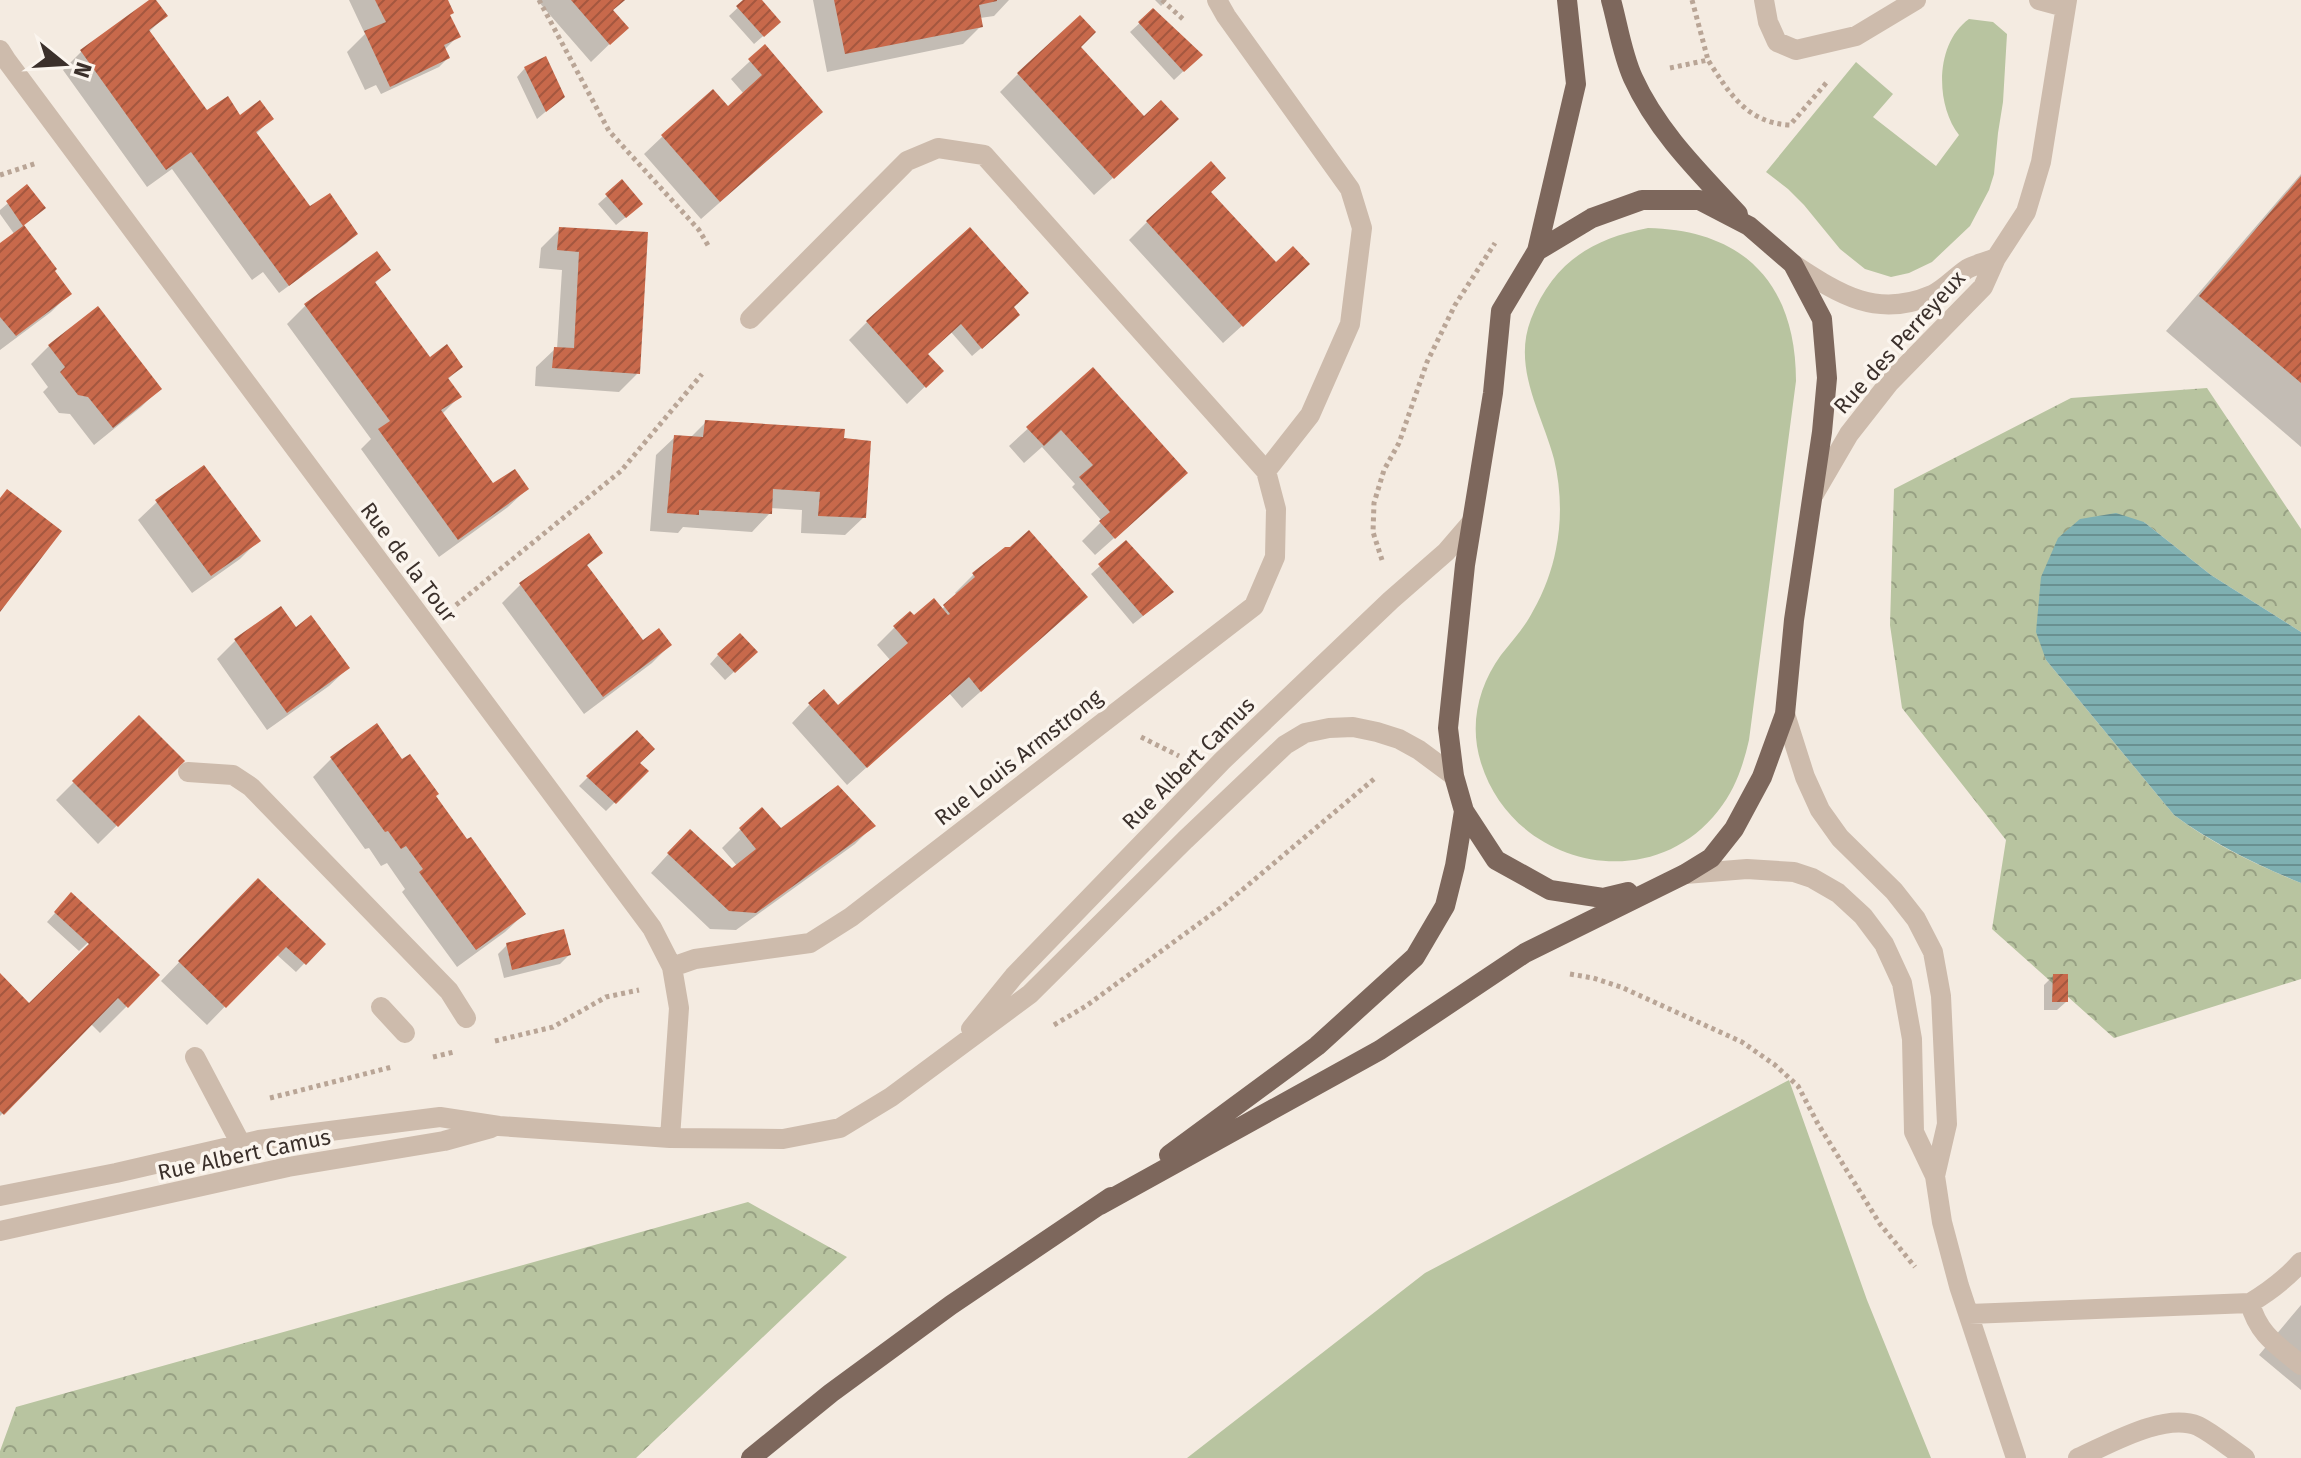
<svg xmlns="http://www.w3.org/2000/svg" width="2301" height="1458" font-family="'Fira Sans',sans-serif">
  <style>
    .grass { fill: #b8c4a0 }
    .forest { fill: url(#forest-crowns) }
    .water { fill: url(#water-rules) }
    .shadow { fill: #0003 }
    .building { fill: url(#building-hatch) }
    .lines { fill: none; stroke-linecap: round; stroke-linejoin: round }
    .path { stroke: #b9a596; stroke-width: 5; stroke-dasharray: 4 4; stroke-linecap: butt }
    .minor { stroke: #cdbbac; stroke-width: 20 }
    .major { stroke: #7d675c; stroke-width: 20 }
    .labels { text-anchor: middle; stroke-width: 7; stroke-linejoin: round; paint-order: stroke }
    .street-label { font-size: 22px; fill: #3b302b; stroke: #fbf5ee }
  </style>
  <defs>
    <pattern id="forest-crowns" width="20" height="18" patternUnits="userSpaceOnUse" patternTransform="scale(2)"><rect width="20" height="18" fill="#b8c4a0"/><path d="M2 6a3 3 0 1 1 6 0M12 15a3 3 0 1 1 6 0" fill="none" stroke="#97a083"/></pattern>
    <pattern id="water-rules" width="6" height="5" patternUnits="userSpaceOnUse" patternTransform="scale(2)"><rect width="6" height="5" fill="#7fb0b2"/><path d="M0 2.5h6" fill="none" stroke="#699091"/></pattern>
    <pattern id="building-hatch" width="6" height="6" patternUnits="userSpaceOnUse" patternTransform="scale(2)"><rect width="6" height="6" fill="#c8694b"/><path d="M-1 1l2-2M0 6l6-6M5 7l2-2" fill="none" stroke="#a4573f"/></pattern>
  </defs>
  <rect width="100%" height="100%" fill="#f4ebe1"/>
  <path class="grass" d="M1969,19L1993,22L2007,34L2003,102L1998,133L1994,174L1989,190L1970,226L1932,262L1909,273L1891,277L1865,269L1840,249L1804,205L1788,189L1766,172L1856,62L1893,94L1873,117L1936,166L1959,135C1935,104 1935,43 1969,19Z
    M1648,228C1745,230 1796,285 1796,381L1749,740C1743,766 1735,790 1718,811C1650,898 1513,866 1481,763C1469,725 1478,687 1501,655C1512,641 1525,627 1533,611C1544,592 1552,570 1556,549C1562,520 1561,488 1554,459C1542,413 1512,368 1531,319C1553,263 1591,239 1648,228Z
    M1789,1080L1867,1300L1931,1458H1187L1425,1273Z"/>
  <path class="forest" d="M2207,388L2301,529V632L2211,575L2144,522L2046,660L2174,815C2211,843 2258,866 2301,883V979L2114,1038L1992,929L2006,840L1902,708L1890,625L1894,489L2071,398Z
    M748,1202L847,1257L636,1458H0V1451L16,1407Z"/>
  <path class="water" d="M2116,513L2144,522L2211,575L2301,632V883C2259,866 2210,842 2174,815L2046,660L2036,632L2041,577L2058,538L2080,519Z"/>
  <path class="shadow" d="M153,0L165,16L148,33L207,113L240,118L271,119L256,134L310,208L355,234L347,243L279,293L263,272L252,280L172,169L147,187L63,70L81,52Z
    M349,0H446L448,16L458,36L444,50L448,58L439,67L381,94L376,85L365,90L347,52L365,34Z
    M537,0H625L612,11L626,28L591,62Z
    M746,0H759L770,30L754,44L729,16Z
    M813,0H1009L994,16L980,18L981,26L963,44L827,72Z
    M1155,0H1167L1161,6Z
    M1153,11L1191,64L1174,80L1130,32Z
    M765,47L802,130L701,219L644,154L663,136L728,109L744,94L731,79Z
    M1078,47L1144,119L1158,137L1094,195L1000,92L1018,74Z
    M525,68L563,97L537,119L517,77Z
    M2301,174V447L2166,331Z
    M27,187L23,226L54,269L52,271L69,294L51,312L0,350V246L15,235L0,214V210Z
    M1209,192L1276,265L1289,283L1223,343L1129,240L1147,222Z
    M607,196L632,212L616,225L598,204Z
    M560,229L646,234L638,373L619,392L535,386L536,367L555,349H557L562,270L539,268L541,248Z
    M376,254L388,270L374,284L430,360L461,367L447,380L459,397L442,414L493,486L527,489L508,507L439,557L361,449L371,439L287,324L305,306Z
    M1011,308L1009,324L972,356L951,332L926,355L941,371L907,404L849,340L867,322Z
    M49,346L159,389L141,407L94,445L70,414L59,413L43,392L48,387L31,364Z
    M1093,369L1167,491L1095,555L1082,541L1102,521L1072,487L1075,484L1042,447L1024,463L1009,446Z
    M706,422L842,440L864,517L845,535L801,533L802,510L770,508V513L752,532L683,527L678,533L650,531L656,455L675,437L690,438Z
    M157,502L258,541L240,559L192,593L138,520Z
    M589,536L600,553L586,567L642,643L670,645L652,663L584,714L502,603L520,585Z
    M1006,549L1067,615L962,708L949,693L847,785L792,723L810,704L838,708L891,661L877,645L895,627L914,618L941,610L957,595L955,593L973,575Z
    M1100,566L1163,600L1133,624L1091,574Z
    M281,608L295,629L348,668L329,686L267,730L217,659L235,641Z
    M718,655L746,661L725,680L710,664Z
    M139,717L182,761L98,844L56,800Z
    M332,758L402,762L434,797L524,914L505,932L457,967L402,892L405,889L387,863L381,866L369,848L365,849L313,777Z
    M637,763L646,771L606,811L579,786L588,777Z
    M873,826L855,844L736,930L710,929L651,873L672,850L732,871L738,867L722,848L740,830L781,831Z
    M71,895L157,976L100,1033L90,1023L0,1116V976L29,1006L103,933L101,930L79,951L47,922Z
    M240,899L323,944L296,972L276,954L207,1025L161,981Z
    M507,945L569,955L560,964L504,978L498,954Z
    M2053,976L2066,1002L2057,1010H2044V985Z
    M2301,1305V1390L2259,1355Z"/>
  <path class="building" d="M149,0H156L168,16L149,30L207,110L228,96L240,115L260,100L274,119L256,132L310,206L330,193L358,234L289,286L191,152L166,170L80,50Z
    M375,0H448L454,13L450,15L461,37L444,45L450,58L390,87L364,31L386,22Z
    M571,0H625L613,10L629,28L610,45Z
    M743,0H762L781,22L764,37L736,6Z
    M834,0H997V1L979,5L983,27L845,54Z
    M1153,8L1203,55L1184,72L1138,22Z
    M1080,15L1096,32L1081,47L1144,116L1161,100L1179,119L1114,179L1017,73Z
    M765,44L823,112L720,202L661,135L713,89L728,106L762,75L748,59Z
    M546,56L565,97L546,112L524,67Z
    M1211,161L1226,178L1211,192L1276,262L1293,246L1310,264L1243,327L1146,221Z
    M2301,176V383L2199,296Z
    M622,179L643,204L626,218L605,194Z
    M27,184L46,208L23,226L24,225L57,269L55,271L72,294L16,336L0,317V243L23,226L6,201Z
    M559,227L648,232L640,374L552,368L554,347L574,348L579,252L557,250Z
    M970,227L1029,293L1014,307L1020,315L982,349L961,324L928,354L944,371L926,388L866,321Z
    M377,251L391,270L375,282L430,357L447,344L463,367L448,378L462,397L441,410L493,483L515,469L529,489L458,540L378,429L390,421L304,304Z
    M98,306L162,389L113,428L88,397L78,395L60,372L65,367L48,345Z
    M1093,367L1188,473L1115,539L1099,521L1110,512L1079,477L1093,465L1061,430L1044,446L1026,427Z
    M705,420L845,429L844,438L871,441L866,518L818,516L820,492L773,489L772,514L699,510V515L667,513L674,435L703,437Z
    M204,465L261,541L211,576L155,500Z
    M7,489L62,531L0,612V498Z
    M1029,530L1088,597L981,692L969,677L867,768L808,703L824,689L838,705L908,643L893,626L910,611L914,615L934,598L948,615L950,614L943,605L975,577L972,573L1005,547H1010Z
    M589,533L603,553L587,565L643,640L659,628L672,645L603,697L519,583Z
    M1126,540L1174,592L1143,616L1098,564Z
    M281,606L296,627L311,615L350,668L287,713L234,639Z
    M740,633L758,652L735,673L717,654Z
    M139,715L185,761L118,827L72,781Z
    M377,723L402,759L410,754L439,794L436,796L467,839L471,837L526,914L476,950L419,872L423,869L406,846L401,849L388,831L385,832L330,757Z
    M637,730L655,749L640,763L649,771L616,804L586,776Z
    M838,785L876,826L756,913L729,911L667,853L690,829L732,868L756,849L739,828L762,807L781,828Z
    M258,878L326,944L306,965L286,947L226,1008L178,961Z
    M71,892L160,975L128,1008L118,998L4,1115L0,1111V973L29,1003L89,944L54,912Z
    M564,929L571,955L512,970L506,943Z
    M2053,974H2068V1002H2052Z"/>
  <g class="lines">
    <path class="path" d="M539,0L609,131L699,230L709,247
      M1162,0L1185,21
      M1692,0L1708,60
      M1670,68L1708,60C1729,93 1747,123 1790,125L1827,82
      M0,175L37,163
      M1382,560L1373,532L1374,503L1384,470L1399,443L1427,362L1455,305L1495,243
      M456,605L621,471L702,374
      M1141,737L1179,756
      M1570,974L1593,978L1621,987L1742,1042L1775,1065L1798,1086L1818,1124L1880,1224L1915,1267
      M1054,1025L1086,1006L1223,906L1374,779
      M495,1041L553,1027L606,997L639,990
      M433,1057L454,1052
      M270,1098L392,1067"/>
    <path class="minor" d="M1217,0L1226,16L1350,189L1362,228L1350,324L1310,415L1266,471
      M1764,0L1768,22L1777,42L1796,50L1856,36L1916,0
      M2039,0L2065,7
      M0,50L7,61L652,928L672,967L679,1008L670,1138
      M1793,264C1839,294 1876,319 1932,295C1945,289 1955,277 1967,269C1976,264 1987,262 1996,258
      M1814,494L1849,434L1889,383L1983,287L1996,258L2026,212L2041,162L2067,0
      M1785,714L1805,777L1820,810L1840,838L1894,891L1916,919L1933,952L1941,996L1947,1124L1935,1176
      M188,772L233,775L251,787L449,991L466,1018
      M1685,874L1747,869L1794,872L1812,878L1838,893L1863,916L1884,944L1902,983L1912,1039L1914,1132L1935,1176L1942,1222L1959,1286L2016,1458
      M672,967L695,959L810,943L851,917L1254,606L1275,557L1276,509L1266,471L984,155L938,148L907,161L750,319
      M381,1007L405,1033
      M971,1029L1014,976L1222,761L1391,600L1446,552L1471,523
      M195,1057L242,1146
      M0,1196L116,1173L259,1140L440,1117L499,1126L670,1138L783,1139L840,1128L891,1097L1030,994L1185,840L1285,745L1305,733L1329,728L1353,727L1377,732L1399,739L1419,750L1454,776
      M0,1231L288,1167L444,1141L491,1128
      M2250,1303C2258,1334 2277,1345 2301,1365
      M1969,1314L2250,1303C2270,1291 2285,1280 2301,1262
      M2078,1458C2110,1444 2164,1412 2198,1426C2214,1434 2230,1448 2245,1458"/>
    <path class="major" d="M1567,0L1576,84L1537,251L1501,311L1493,393L1465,565L1448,728L1454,776L1464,811L1496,860L1550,890L1603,898L1628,892
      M1611,0C1618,25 1622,54 1633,78C1657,131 1699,172 1738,214
      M1169,1155L1317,1046L1415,957L1445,906L1455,866L1464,811
      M1100,1205L1380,1050L1525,953L1685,874L1711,858L1734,829L1762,777L1785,714L1794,620L1822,432L1827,378L1822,319L1793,264L1749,226L1699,200H1642L1592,218L1537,251
      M751,1458L831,1393L951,1305L1111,1197"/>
  </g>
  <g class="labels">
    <g class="street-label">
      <text transform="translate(1899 342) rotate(-48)" y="8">Rue des Perreyeux</text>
      <text transform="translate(409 562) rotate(53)" y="8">Rue de la Tour</text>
      <text transform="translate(1018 757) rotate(-38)" y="8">Rue Louis Armstrong</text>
      <text transform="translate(1188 763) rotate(-45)" y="8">Rue Albert Camus</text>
      <text transform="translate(244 1154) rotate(-12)" y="8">Rue Albert Camus</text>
    </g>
  </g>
  <g transform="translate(64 64) rotate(108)" stroke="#fbf5ee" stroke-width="6" paint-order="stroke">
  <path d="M0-6L14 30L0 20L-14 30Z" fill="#3b302b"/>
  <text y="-12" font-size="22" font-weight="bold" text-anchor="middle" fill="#3b302b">N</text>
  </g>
</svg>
